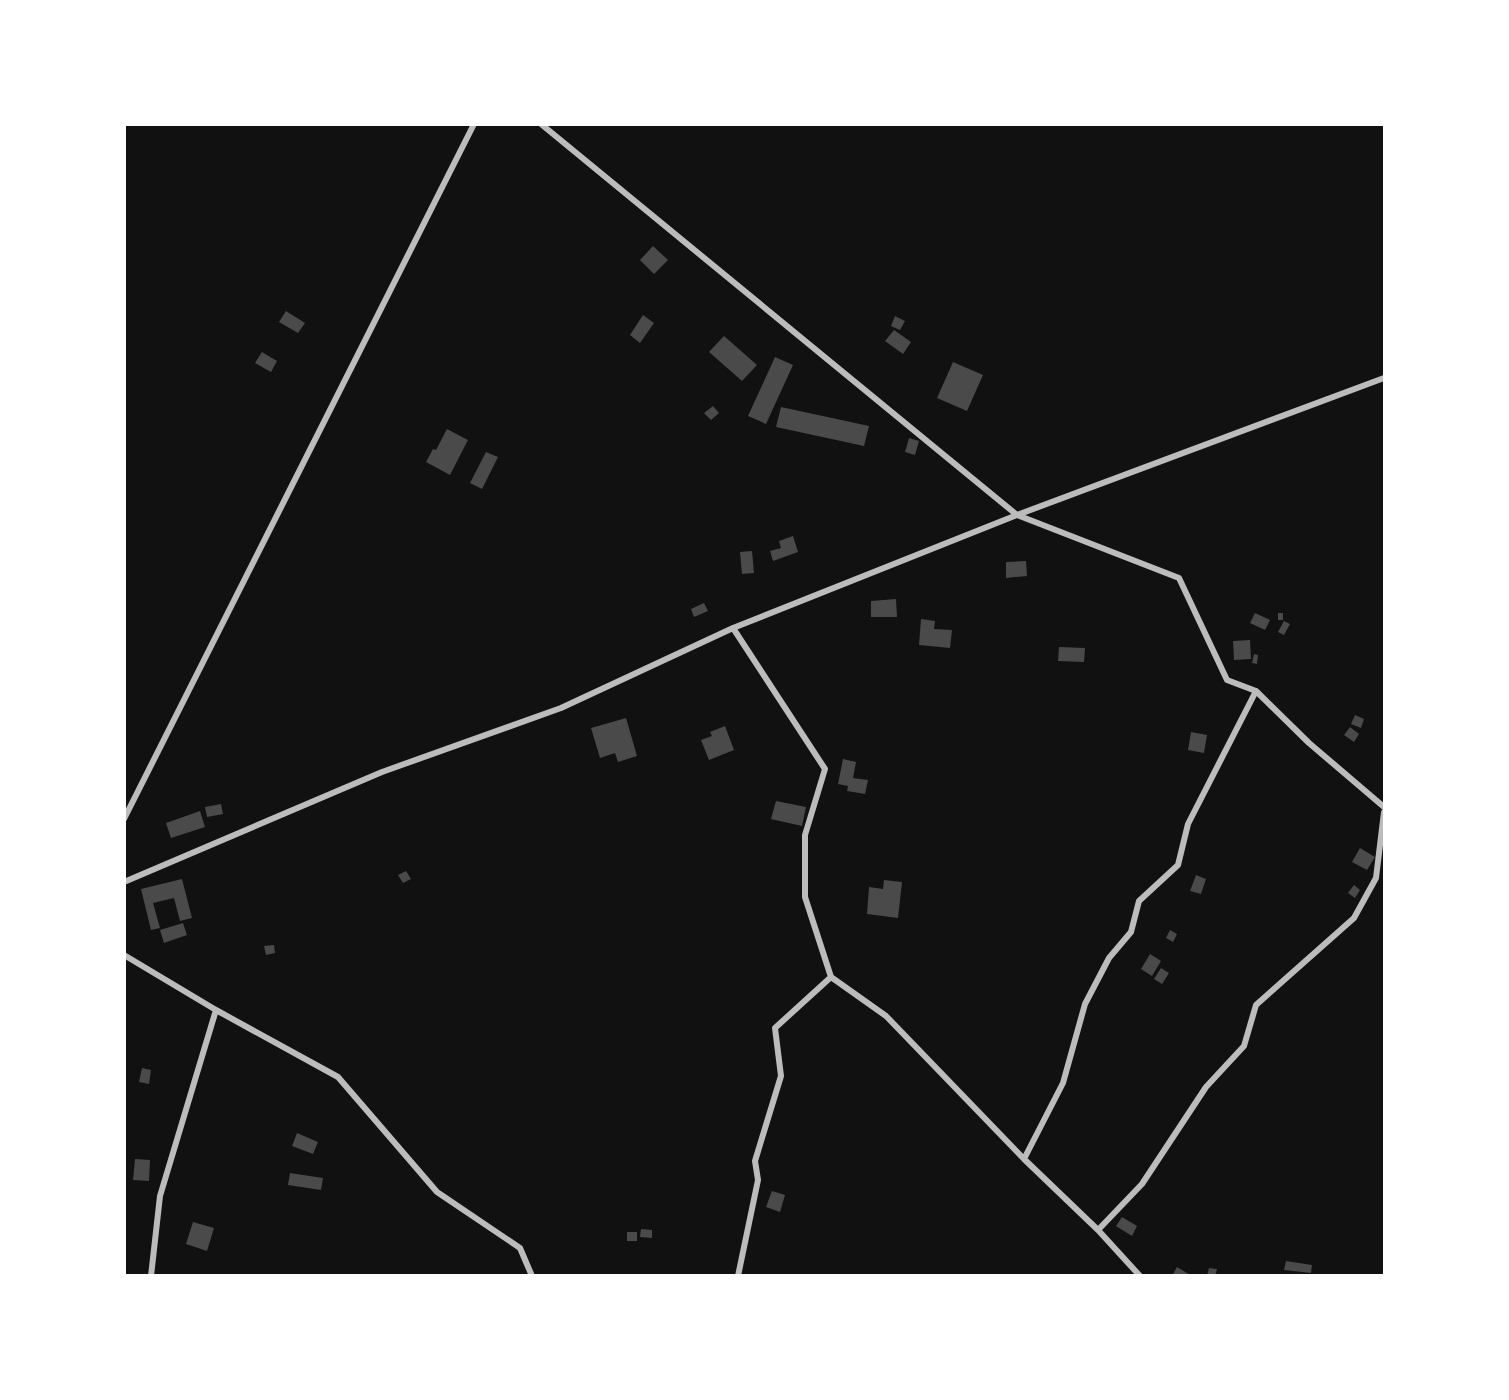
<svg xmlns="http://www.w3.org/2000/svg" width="1509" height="1400" font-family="Manrope,sans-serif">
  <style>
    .building { fill: #4a4a4a }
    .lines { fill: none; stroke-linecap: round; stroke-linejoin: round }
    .minor { stroke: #bcbcbc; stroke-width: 6 }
  </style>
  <rect width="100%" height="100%" fill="#111"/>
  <path class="building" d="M653,246L668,260L654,274L640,260Z
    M286,311L305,323L298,333L279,322Z
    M643,315L654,323L640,343L630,335Z
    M895,316L905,321L900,330L891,326Z
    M894,330L911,342L903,354L885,341Z
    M724,336L757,365L742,381L709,352Z
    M262,352L277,361L271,372L255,363Z
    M775,357L793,365L766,424L748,416Z
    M953,362L983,375L967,411L937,398Z
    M713,406L719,413L711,420L704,413Z
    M781,407L869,426L864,446L776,427Z
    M447,429L468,440L450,475L426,462L433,449L436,450Z
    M909,438L919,441L915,455L905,452Z
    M486,452L498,457L482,489L470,483Z
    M793,536L798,552L773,561L770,551L781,548L779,541Z
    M752,551L754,573L742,574L740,552Z
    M1026,561L1027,576L1006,578V562Z
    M896,599L897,617H871V601Z
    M704,603L708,611L694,617L691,609Z
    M1255,613L1270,620L1265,630L1250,623Z
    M1278,613H1283V620H1278Z
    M921,619L935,621L934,629L952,630L950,648L919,645Z
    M1284,621L1290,624L1284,635L1278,632Z
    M1250,640L1251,659L1234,660L1233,641Z
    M1059,647L1085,648L1084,662L1058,661Z
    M1254,654L1258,655L1257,664L1252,663Z
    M1355,715L1364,719L1361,728L1351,724Z
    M626,718L637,756L618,762L615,753L600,758L591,728Z
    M725,726L734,750L709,760L701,740L712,736L710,732Z
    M1350,727L1359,734L1354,742L1344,735Z
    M1191,732L1207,735L1204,753L1188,750Z
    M843,759L856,762L853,778L868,780L865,794L847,791L848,786L838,784Z
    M776,801L806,807L802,826L771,819Z
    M221,804L223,814L207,817L205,807Z
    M200,811L205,827L171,838L166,823Z
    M1360,848L1375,857L1367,870L1352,862Z
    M406,871L411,879L403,883L398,875Z
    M1196,875L1206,879L1201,894L1190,891Z
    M182,879L192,918L180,921L174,898L153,903L160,928L151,930L141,889Z
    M884,880L902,882L898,918L867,914L869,887L883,889Z
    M1354,885L1360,890L1355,898L1348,893Z
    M183,923L187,935L164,943L160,930Z
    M1170,930L1177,934L1173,942L1166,938Z
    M274,945L275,953L266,955L264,946Z
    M1150,954L1161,961L1152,976L1141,969Z
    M1161,968L1169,973L1162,984L1154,979Z
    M142,1068L151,1070L149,1084L139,1082Z
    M297,1133L318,1142L313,1154L292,1146Z
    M135,1159L150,1160L149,1181L133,1180Z
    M290,1173L323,1178L321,1190L288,1185Z
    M772,1191L785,1195L780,1212L766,1207Z
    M1122,1217L1137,1226L1132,1236L1116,1226Z
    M193,1222L214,1228L207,1251L186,1244Z
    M641,1229L652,1230V1238L640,1237Z
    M627,1232H637V1241H627Z
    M1286,1261L1312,1265L1311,1273L1284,1270Z
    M1177,1267L1192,1276H1172Z
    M1209,1268L1217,1269L1215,1276H1207Z"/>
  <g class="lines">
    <path class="minor" d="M541,124L1017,515L1179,578L1227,680L1256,691L1309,743L1384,807
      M733,628L825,769L805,835V897L831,977
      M124,819L474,124
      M124,882L382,772L561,708L733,628L1017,515L1384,378
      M124,955L216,1010L160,1196L151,1276
      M216,1010L338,1077L437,1192L520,1248L532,1276
      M1098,1230L1142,1184L1206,1087L1244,1046L1256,1005L1354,918L1376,878L1384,812
      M738,1276L758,1180L755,1161L781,1076L775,1028L831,977L886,1016L1024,1159
      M1140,1276L1098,1230L1024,1159L1063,1083L1085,1004L1109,958L1131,932L1139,901L1178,865L1188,824L1256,691"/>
  </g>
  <rect width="1509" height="1400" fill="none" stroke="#ffffff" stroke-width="252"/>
</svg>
